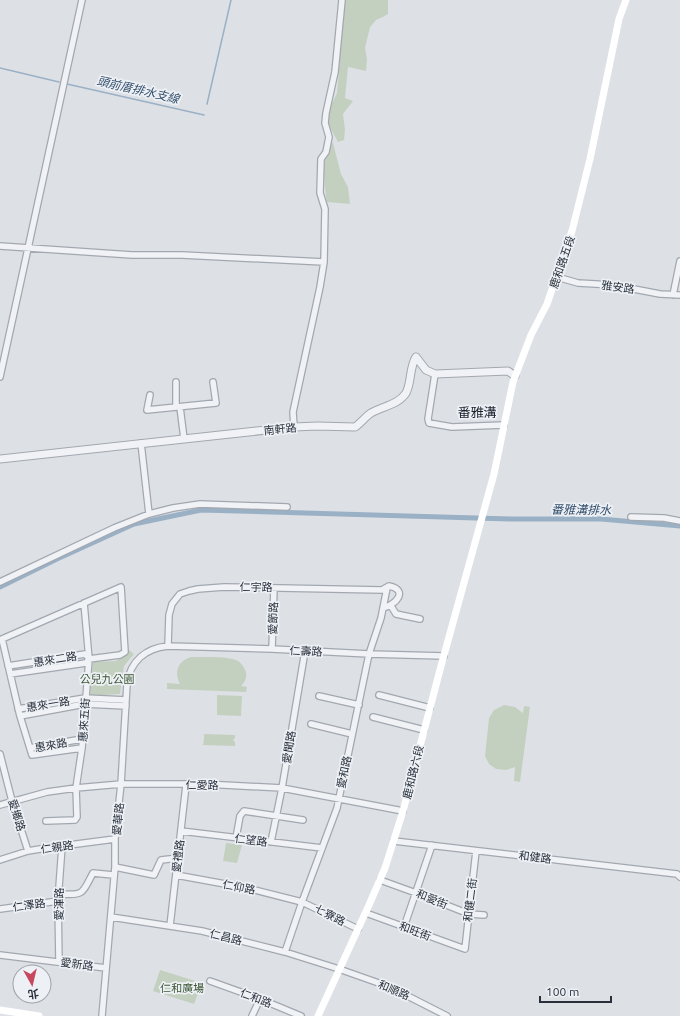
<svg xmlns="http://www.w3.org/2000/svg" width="680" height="1016" font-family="Ubuntu,'Noto Sans TC',sans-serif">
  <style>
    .green { fill: #c4d0bf }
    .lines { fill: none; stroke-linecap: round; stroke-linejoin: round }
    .stream { stroke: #9ab0c5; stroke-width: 1.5 }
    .canal { stroke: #9ab0c5; stroke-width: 5 }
    .minor-casing { stroke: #a3a8b0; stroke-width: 8 }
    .tertiary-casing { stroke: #a3a8b0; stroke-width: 9 }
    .minor { stroke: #f0f2f5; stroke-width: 5.5 }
    .tertiary { stroke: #f0f2f5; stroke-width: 7 }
    .secondary { stroke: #fff; stroke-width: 7 }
    .labels { text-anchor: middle; stroke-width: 3.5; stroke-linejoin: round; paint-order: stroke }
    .street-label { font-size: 11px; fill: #28303c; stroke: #edf0f4 }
    .park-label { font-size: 11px; fill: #3d5736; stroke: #edf0f4 }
    .water-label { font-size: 12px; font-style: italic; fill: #34506e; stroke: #edf0f4 }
    .quarter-label { font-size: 13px; fill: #1a212d; stroke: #edf0f4 }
  </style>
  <rect width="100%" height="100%" fill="#dde1e6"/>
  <path class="green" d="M346,0H388V14L383,17L376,20L370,27L365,48L367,59L366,71L348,67L345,98L353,101L343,114L345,130L344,140L338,142L328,124L330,108L337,93L344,12Z
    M330,143H333L341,174L348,187L350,204L327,202C325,192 323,171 325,161C327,155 329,149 330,143Z
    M129,650L134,654L124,666L120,694L90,696L93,662L116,661Z
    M191,657C201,657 227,656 236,660C241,662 244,667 246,672C247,678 245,682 241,686L247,687L246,692L167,689V683L180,684C174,673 177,661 191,657Z
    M217,695L242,696L241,716L217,715Z
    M504,705L515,707L523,713L524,706L530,707L520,782L514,781L515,767L506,770L496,769L489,764L485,756L489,718L494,710Z
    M204,734L235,735V738L233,740L235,742V746L203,745L204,739Z
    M226,843L242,845L237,863L223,861Z
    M160,970L202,983L194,1004L153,991Z"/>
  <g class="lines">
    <path class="stream" d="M0,68L59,82
      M67,84L204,115
      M207,104L231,0"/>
    <path class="canal" d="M0,587L57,559L134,524L201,510L510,519H601L680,526"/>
    <defs>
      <path id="minor" d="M0,246L132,255H182L324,262
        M557,277L578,283L613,285L660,294L680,295
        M673,295L680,261
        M435,374L428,419L429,423L452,427L504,425
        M0,377L82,0
        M150,395L147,410L216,403L213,382
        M176,407V382
        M180,407L184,439
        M294,427L293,412L320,287L324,262L325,209L320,193L321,159L326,152L329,137L325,123L326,113L335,72L342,0
        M141,443L149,514
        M631,517L664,518L680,521
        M0,582L114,528L149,514L173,508L200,504L287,507
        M391,606L396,614L420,619
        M168,646L169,615L172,604L180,594L189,591L198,589L224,587L382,590L389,586C409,590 396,605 383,608
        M272,649L274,588
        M8,666L85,654L89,658
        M10,674L86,663L89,659
        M379,695L430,708
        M319,696L359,705
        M18,709L85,698L126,700
        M20,716L85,704L126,706
        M373,717L424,730
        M311,724L352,734
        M30,748L82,739
        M82,748L32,755L20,716L2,639L121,587L125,652L120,655L89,659
        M0,754L12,801L28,851
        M0,805L47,792L76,788L121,784H205L282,788L403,811
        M46,821L75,820L77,817L76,788L82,748L89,659L84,603
        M181,831L322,848
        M236,838L240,816L244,811L303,820
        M394,841L677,874L680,877
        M271,842L282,788L305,651
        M0,860L28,851L46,848L115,839
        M115,867L154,875L161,860L178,858
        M176,875L247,888L302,902L358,929
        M380,880L416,893L469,914L484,915
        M0,909L58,901L63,894C85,896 83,891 93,873L113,875
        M366,913L465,949L476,851
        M111,917L202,931L285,952L339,969L390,987L447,1016
        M170,926L186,785
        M404,927L432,845
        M285,952L302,902L337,808L369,654L381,618L387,588
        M0,955L106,968
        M59,962L58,901L62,846
        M210,981L260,999L301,1016
        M102,1016L115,867V839L121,784L127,684C130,661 146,648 168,646L272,649L369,654L444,656
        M252,1016L260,999"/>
      <path id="tertiary" d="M0,459L294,427L317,426L355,427C361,423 365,417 371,413C383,406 398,405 406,393C412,381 409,368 416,357L426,370L435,374L508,371L515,376"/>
    </defs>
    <use href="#minor" class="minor-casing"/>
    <use href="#tertiary" class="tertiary-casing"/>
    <use href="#minor" class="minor"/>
    <use href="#tertiary" class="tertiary"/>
    <path class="secondary" d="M0,1010L39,1016
      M318,1016L369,905L385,868L403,811L441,666L494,474L513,382L531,335L547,304L572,231L590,159L619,19L626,0"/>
  </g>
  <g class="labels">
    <g class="street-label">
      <text transform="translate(562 262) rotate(-71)" y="4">鹿和路五段</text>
      <text transform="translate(618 287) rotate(8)" y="4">雅安路</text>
      <text transform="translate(280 429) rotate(-6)" y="4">南軒路</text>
      <text transform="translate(256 587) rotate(1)" y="4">仁宇路</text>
      <text transform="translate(273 618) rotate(-88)" y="4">愛節路</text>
      <text transform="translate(306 651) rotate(3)" y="4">仁壽路</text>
      <text transform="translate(55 659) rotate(-9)" y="4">惠來二路</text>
      <text transform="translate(48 704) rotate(-9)" y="4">惠來一路</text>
      <text transform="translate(84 720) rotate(-86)" y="4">惠來五街</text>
      <text transform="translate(51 745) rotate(-10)" y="4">惠來路</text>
      <text transform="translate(289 747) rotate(-81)" y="4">愛聞路</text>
      <text transform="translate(344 772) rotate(-78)" y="4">愛和路</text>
      <text transform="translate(413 772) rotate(-76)" y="4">鹿和路六段</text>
      <text transform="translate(202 785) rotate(1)" y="4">仁愛路</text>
      <text transform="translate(17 815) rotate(73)" y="4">愛鄉路</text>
      <text transform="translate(118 819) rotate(-84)" y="4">愛華路</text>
      <text transform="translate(251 840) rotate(7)" y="4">仁望路</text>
      <text transform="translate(57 847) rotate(-8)" y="4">仁親路</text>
      <text transform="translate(178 856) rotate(-83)" y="4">愛禮路</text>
      <text transform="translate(535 857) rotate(7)" y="4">和健路</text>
      <text transform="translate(239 887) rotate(11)" y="4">仁仰路</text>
      <text transform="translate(432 899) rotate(22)" y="4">和愛街</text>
      <text transform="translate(470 900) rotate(-83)" y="4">和健二街</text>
      <text transform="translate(59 904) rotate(-89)" y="4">愛渾路</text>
      <text transform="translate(29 905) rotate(-8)" y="4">仁澤路</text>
      <text transform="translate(330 915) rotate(27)" y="4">七寮路</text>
      <text transform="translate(415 931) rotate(20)" y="4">和旺街</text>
      <text transform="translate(226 937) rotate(14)" y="4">仁昌路</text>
      <text transform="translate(77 964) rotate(8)" y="4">愛新路</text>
      <text transform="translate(394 990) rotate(23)" y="4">和順路</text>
      <text transform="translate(256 998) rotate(21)" y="4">仁和路</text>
    </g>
    <g class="park-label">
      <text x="107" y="683">公兒九公園</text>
      <text x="182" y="992">仁和廣場</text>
    </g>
    <g class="water-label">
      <text transform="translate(138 90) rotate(13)" y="4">頭前厝排水支線</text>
      <text transform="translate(581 510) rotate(1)" y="4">番雅溝排水</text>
    </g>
    <g class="quarter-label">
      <text x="477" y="417">番雅溝</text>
    </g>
  </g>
  <g transform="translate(32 984) rotate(172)"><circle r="19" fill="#edf0f4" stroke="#9ea3aa"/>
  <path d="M0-3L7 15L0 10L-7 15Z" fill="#c7475f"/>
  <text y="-6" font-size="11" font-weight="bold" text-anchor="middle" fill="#28303c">北</text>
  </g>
  <path d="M540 996v6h71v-6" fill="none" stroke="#28303c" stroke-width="2"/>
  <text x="546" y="996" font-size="12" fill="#28303c" stroke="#edf0f4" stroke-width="3" paint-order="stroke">100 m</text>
</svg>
